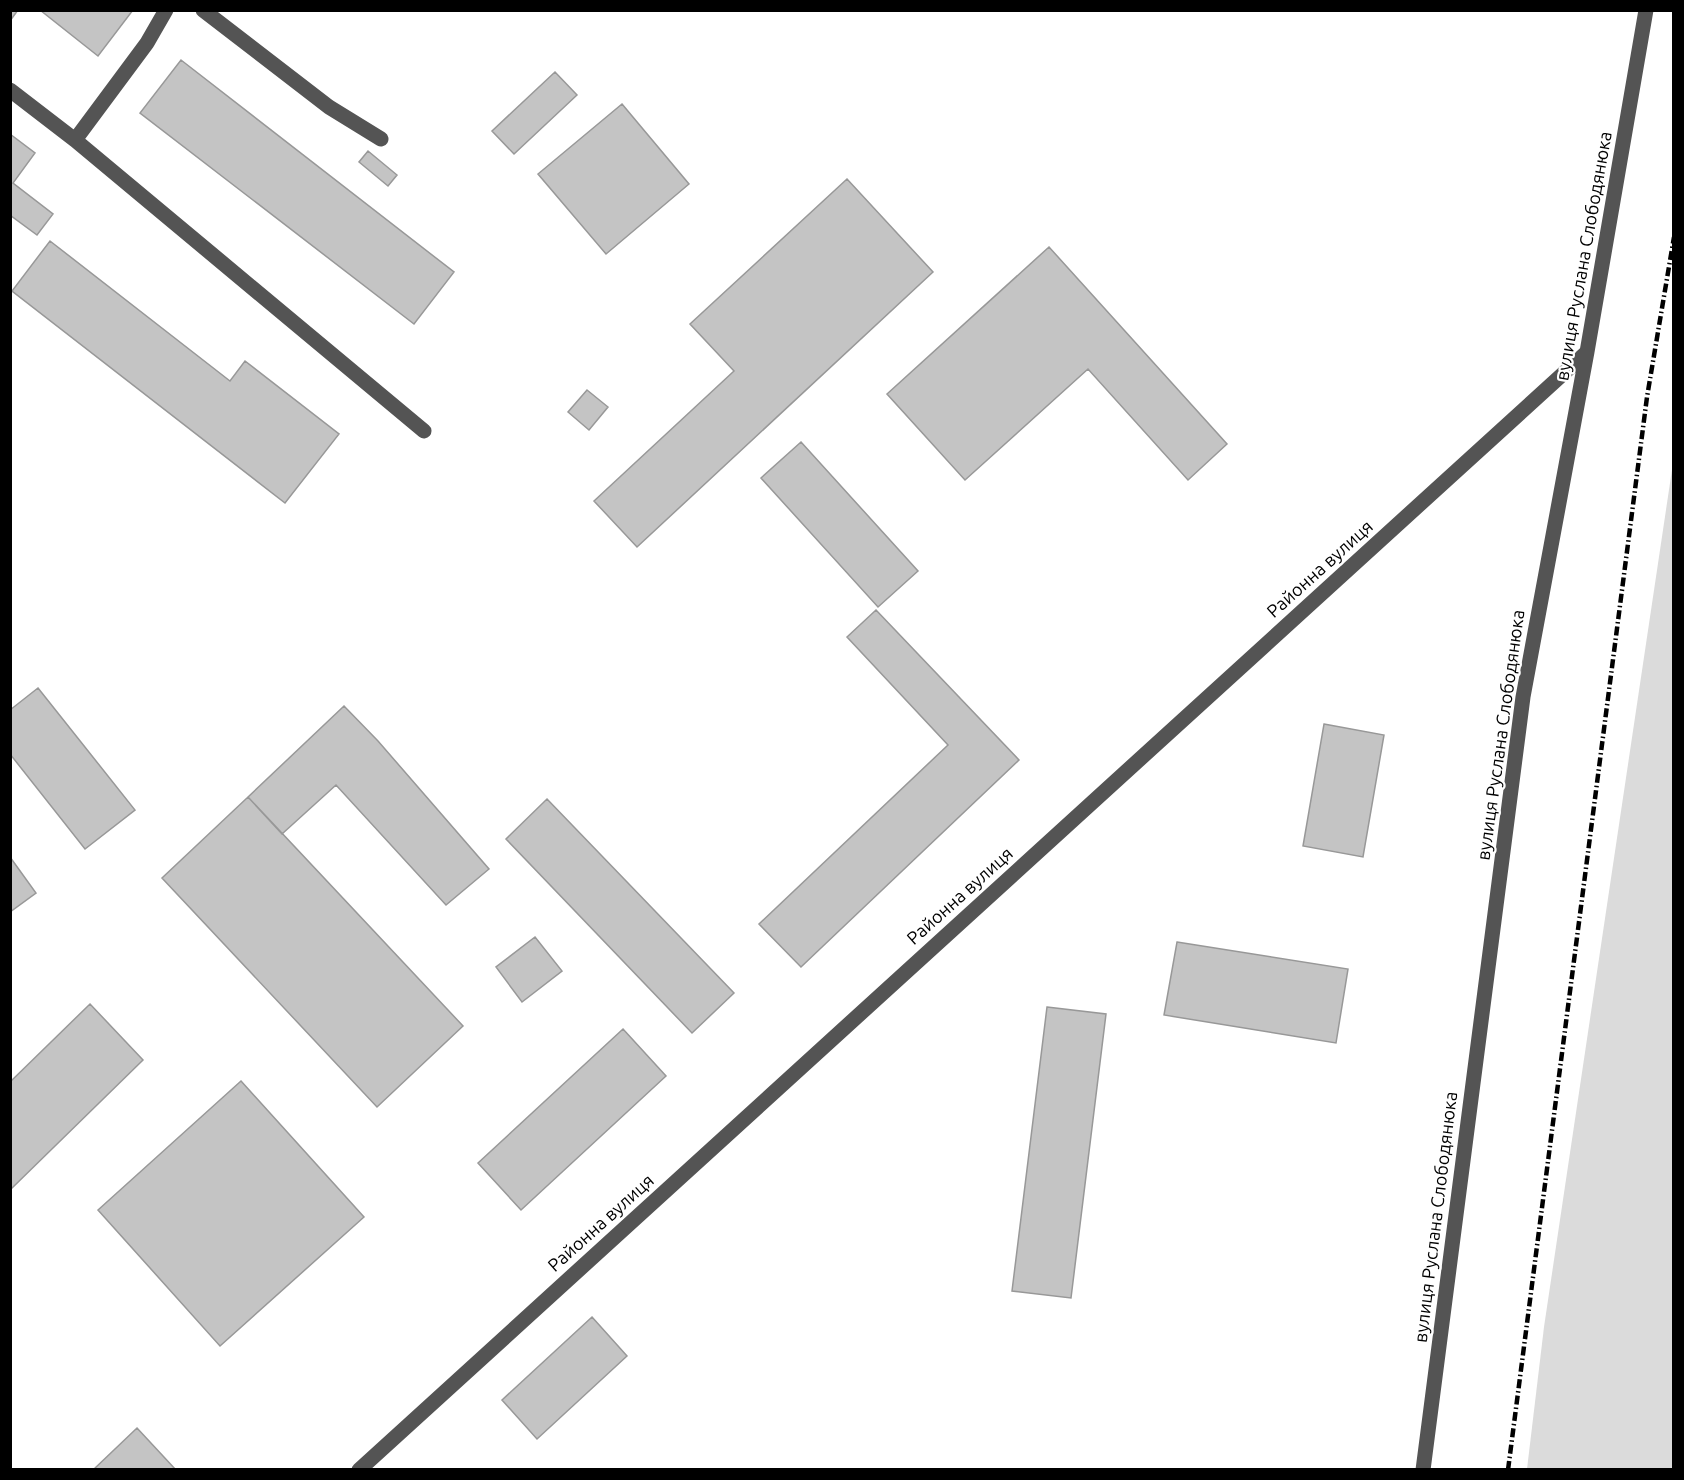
<svg xmlns="http://www.w3.org/2000/svg" width="1684" height="1480" font-family="Ubuntu,sans-serif">
  <style>
    .green { fill: #dbdbdb }
    .building { fill: #c4c4c4; stroke: #989898; stroke-width: 1.5 }
    .lines { fill: none; stroke-linecap: round; stroke-linejoin: round }
    .minor { stroke: #545454; stroke-width: 15 }
    .rail { stroke: #000; stroke-width: 4.5; stroke-dasharray: 9 3 1.5 3; stroke-linecap: butt }
    .labels { text-anchor: middle; stroke-width: 4.5; stroke-linejoin: round; paint-order: stroke }
    .street-label { font-size: 18px; fill: #000; stroke: #fff }
  </style>
  <rect width="100%" height="100%" fill="#fff"/>
  <path class="green" d="M1673,463V1469H1527L1544,1327Z"/>
  <path class="building" d="M10,10H18L10,21Z
    M40,10H133L98,56Z
    M181,60L454,272L414,324L140,113Z
    M555,72L577,95L514,154L492,131Z
    M622,104L689,184L606,254L538,174Z
    M10,134L35,153L13,183L53,214L37,235L10,215Z
    M368,151L397,175L388,186L359,162Z
    M847,179L933,272L637,547L594,501L734,371L690,324Z
    M50,241L230,381L245,361L339,434L285,503L12,291Z
    M1049,247L1227,444L1188,480L1088,369L965,480L887,394Z
    M587,390L608,407L589,430L568,412Z
    M801,442L918,571L878,607L761,478Z
    M876,610L1019,760L801,967L759,924L948,745L847,637Z
    M38,688L135,810L85,849L10,754V710Z
    M344,706L378,741L489,869L446,905L336,785L282,834L248,797Z
    M1324,724L1384,735L1363,857L1303,846Z
    M248,797L463,1026L377,1107L162,878Z
    M547,799L734,993L692,1033L506,839Z
    M10,857L36,893L10,912Z
    M535,937L562,971L522,1002L496,967Z
    M1177,942L1348,969L1336,1043L1164,1015Z
    M90,1004L143,1060L10,1190V1082Z
    M1047,1007L1106,1014L1071,1298L1012,1291Z
    M623,1029L666,1076L521,1210L478,1163Z
    M241,1081L364,1217L220,1346L98,1210Z
    M592,1317L627,1356L537,1439L502,1400Z
    M137,1428L176,1470H93Z"/>
  <g class="lines">
    <path class="minor" d="M166,10L147,43L75,140L424,431
      M203,10L329,107L381,139
      M10,90L75,140
      M359,1470L1587,352
      M1423,1470L1523,697L1587,352L1646,10"/>
    <path class="rail" d="M1508,1470L1647,397L1674,237"/>
  </g>
  <g class="labels">
    <g class="street-label">
      <text transform="translate(1584 256) rotate(-80)" y="6">вулиця Руслана Слободянюка</text>
      <text transform="translate(1320 569) rotate(-42)" y="6">Районна вулиця</text>
      <text transform="translate(1501 735) rotate(-82)" y="6">вулиця Руслана Слободянюка</text>
      <text transform="translate(960 896) rotate(-42)" y="6">Районна вулиця</text>
      <text transform="translate(1436 1217) rotate(-83)" y="6">вулиця Руслана Слободянюка</text>
      <text transform="translate(601 1223) rotate(-42)" y="6">Районна вулиця</text>
    </g>
  </g>
  <rect width="1684" height="1480" fill="none" stroke="#000000" stroke-width="24"/>
</svg>
